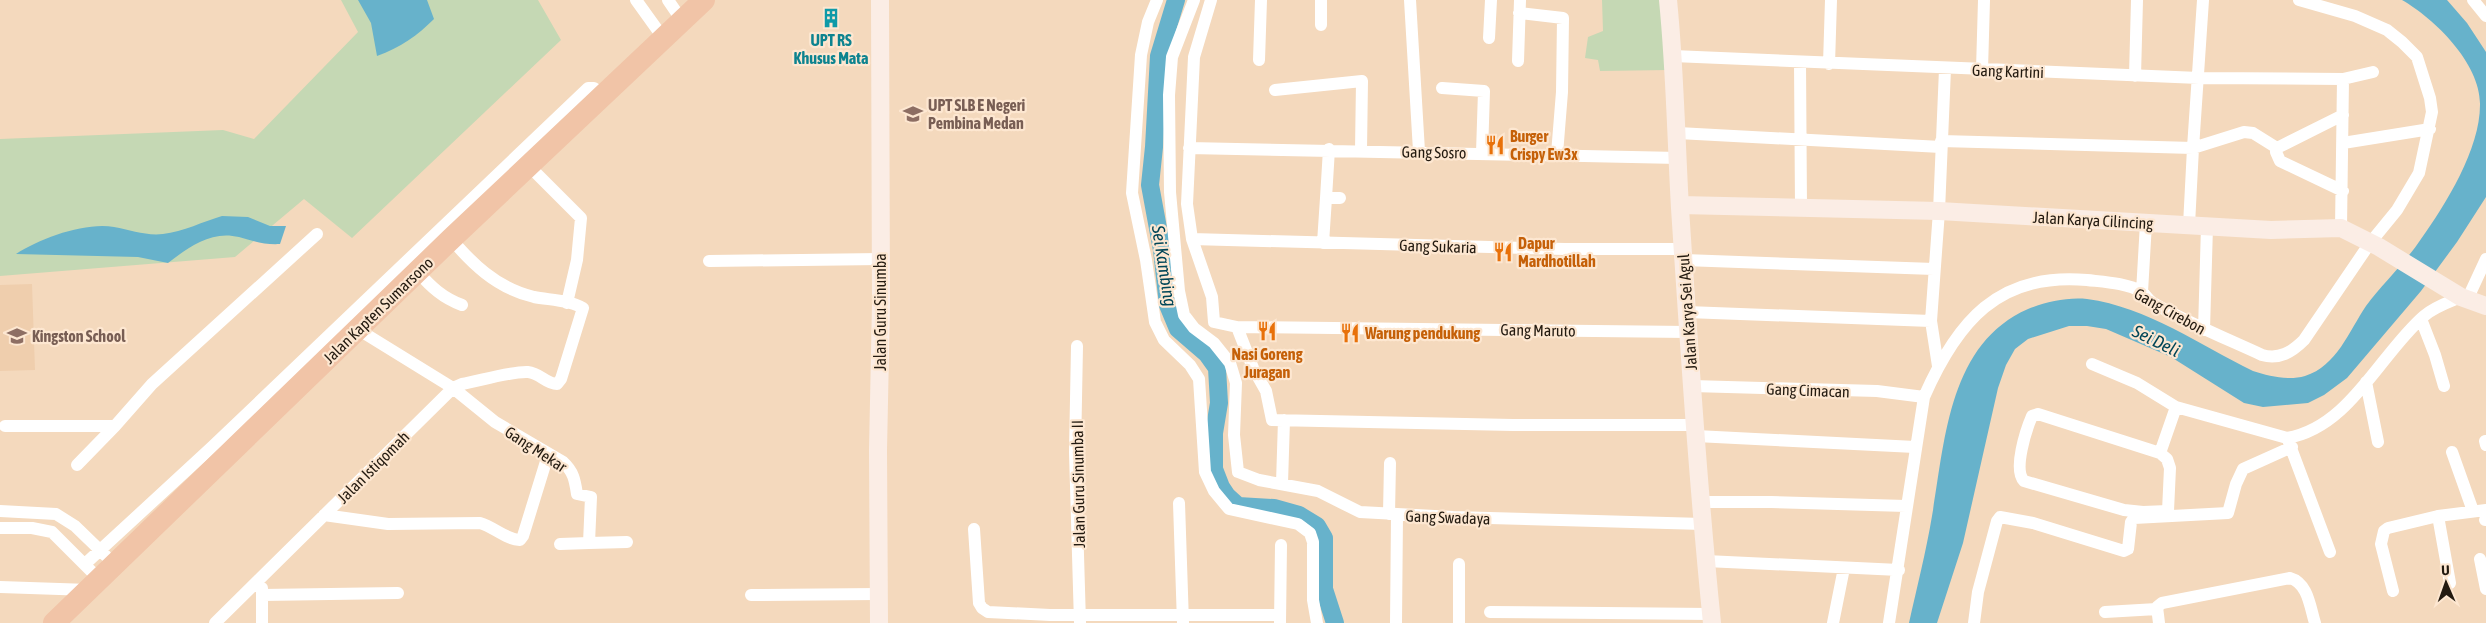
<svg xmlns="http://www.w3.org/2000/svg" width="2486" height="623" font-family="'Asap Condensed',sans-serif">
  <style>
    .built { fill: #efcead }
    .green { fill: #c5d8b4 }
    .water { fill: #67b2cb }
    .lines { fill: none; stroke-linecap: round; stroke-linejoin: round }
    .river { stroke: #67b2cb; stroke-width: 18 }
    .street { stroke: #fff; stroke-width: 12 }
    .secondary { stroke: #fbede5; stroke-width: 18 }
    .highway { stroke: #f1c4a7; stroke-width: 22 }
    .labels { text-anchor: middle; stroke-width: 4.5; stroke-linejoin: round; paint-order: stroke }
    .culture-label { font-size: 16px; font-weight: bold; fill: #0d838f; stroke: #fde7d1 }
    .street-label { font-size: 16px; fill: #231a10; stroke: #fde7d1 }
    .education-label { font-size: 16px; font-weight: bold; fill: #785e54; stroke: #fde7d1; text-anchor: start }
    .food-label { font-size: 16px; font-weight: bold; fill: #c56008; stroke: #fde7d1; text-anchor: start }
    .water-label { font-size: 18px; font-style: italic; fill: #004557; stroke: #fde7d1 }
  </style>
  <rect width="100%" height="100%" fill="#f4d9bd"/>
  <path class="built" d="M32,284L35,370L0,371V285Z"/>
  <path class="green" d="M341,0H538L561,40L352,238L304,199L235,257L0,276V139L223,130L254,139L358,32Z
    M1602,0H1663L1669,70L1600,71L1598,60L1585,58L1588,37L1603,31Z"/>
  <path class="water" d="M358,0H427L434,19C418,35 400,48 377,56L371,23Z
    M2402,0H2447L2467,23L2486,52V197L2457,242L2421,291L2347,378L2324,395L2308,403L2263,407L2244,403L2171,357L2106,329L2087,326H2069L2028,339L2015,349L2006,365L1998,388L1963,543L1937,623H1909C1917,587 1926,552 1932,516C1945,442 1948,344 2028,309C2046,302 2067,297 2087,299C2147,307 2200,345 2253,371C2269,376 2288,381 2305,376C2337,366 2349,331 2366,306C2383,283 2405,263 2421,239C2446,204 2480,149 2480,105C2481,64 2435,19 2402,0Z
    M222,216L248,217L270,226H286L280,244C265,245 253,241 239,237C211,230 189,247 168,263L138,257L16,254C41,238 85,222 114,227C131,230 146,236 163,234C183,232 204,221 222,216Z"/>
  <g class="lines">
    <path class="river" d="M1176,0L1159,56L1154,147L1150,185L1162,250L1168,305L1178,329L1207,354L1217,368L1219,403L1214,433V469L1221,487L1227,496L1238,506L1274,508L1299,515L1317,526L1324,538V589L1335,623"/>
    <path class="street" d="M636,0L664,39
      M668,0L683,22
      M1157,0L1148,22L1141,55L1132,193L1146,260L1155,322L1164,340L1190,365L1199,379L1205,472L1214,491L1229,509L1298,524L1310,533L1313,542V600L1317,623
      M1194,0L1172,57L1169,95L1170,192L1179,291L1184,315L1194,328L1214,343L1230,363L1236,383L1234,435L1238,472L1259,480L1318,491L1360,512L1453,517L1703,524
      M1211,0L1194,57L1187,204L1192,239L1212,297L1214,322L1237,327L1689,332
      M1321,0V25
      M1410,0L1419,151
      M2473,0L2486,16
      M1519,13L1563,18L1562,92L1557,154
      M1489,38L1491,0
      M1673,56L2199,78L2343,79L2373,72
      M1259,60L1261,0
      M1518,61L1520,0
      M1800,62L1801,208
      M1829,64L1831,0
      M1982,70L1984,0
      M2135,76L2137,0
      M1442,88L1484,91L1482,153
      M1275,90L1362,81L1361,150
      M1678,133L1941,147
      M1941,141L2193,148L2203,0
      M2343,143L2430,129
      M1189,148L1679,158
      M528,165L581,218L577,260L567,303
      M2343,191L2280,161L2276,152L2277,148L2343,115
      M1326,198L1329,149
      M2189,225L2193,148L2244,132L2253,133L2277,148
      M2341,228L2343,79
      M1192,239L1565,249H1683
      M1323,243L1326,198H1340
      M1684,260L1934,269
      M709,261L881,259
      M418,272C431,287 443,298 462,305
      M2142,292L2146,223
      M2467,300L2486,259
      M1687,312L1931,321
      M2421,319L2435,355L2444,386
      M1237,327L1253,368L1266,391L1272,420L1513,425H1695
      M359,330L453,388L495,422L563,462C574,472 575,481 577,494L591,497L589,543L627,542
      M2204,330L2207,226
      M1077,346L1075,452L1080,623
      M2092,364L2137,383L2176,407L2287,438C2349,428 2380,354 2424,316C2434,307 2449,302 2461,297
      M1938,366L1931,321L1939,211L1945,69
      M2366,382L2378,442
      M1692,386L1877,391L1924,397
      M5,426H115L152,384L317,234
      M1696,436L1915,447
      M2288,440L2330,552
      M2485,441L2486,445
      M2452,452L2473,511
      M2160,453L2038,414L2032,416C2026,430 2013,470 2024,481L2124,510L2143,512L2168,511L2170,468L2167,459L2160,453L2176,407
      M77,465L115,426
      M1282,483L1284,420
      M1702,502H1771L1906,506
      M1179,503L1183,623
      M0,511L56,514L75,526L106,556
      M1389,514L1390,463
      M324,515L388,524L480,523C494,527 505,539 520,540L523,536L548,455
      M2438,516L2450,583
      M2485,520H2486
      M0,528H32L52,532L99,579
      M974,529L979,603L982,608L988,612L1050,615H1280
      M560,544L589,543
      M2480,559L2486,589
      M1706,561L1899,570
      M85,564L212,447L588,88H594L604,97
      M0,587L89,590
      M262,588V623
      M2393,591L2381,544L2384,531L2388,528L2438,516L2486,510
      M262,595L398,593
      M751,595L878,594
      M1490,612L1711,614
      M2105,612L2157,609
      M215,623L453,388L462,384C479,381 512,371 528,372C540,373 546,384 557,384L561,379L583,308C570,300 549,300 534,297C496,288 471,263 447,234
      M1280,623L1281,545
      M1396,623L1397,515
      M1459,623V564
      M1833,623L1844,568
      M1889,623L1924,397C1957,322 1998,272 2087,280C2104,282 2127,283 2142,292C2146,295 2148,300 2153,303C2188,323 2225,338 2262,355C2279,360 2292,352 2304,340L2370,243L2397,210L2419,173L2432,112L2430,98L2417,57L2402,42L2387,30L2355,16L2299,0
      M1974,623L1978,592L1997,521L2000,517L2033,523L2124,551L2128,549L2131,522L2134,518L2228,513L2236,484L2243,469L2292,447
      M2159,623L2157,607L2162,603L2290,578C2308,583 2310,607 2315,623"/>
    <path class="secondary" d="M1668,0C1675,69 1676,138 1680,208C1689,346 1698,485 1712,623
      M1680,205L1939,211L2271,230L2341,228L2379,247L2461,297L2486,306
      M879,623L878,450L881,304L880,0"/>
    <path class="highway" d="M54,623L451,239L704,0"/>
  </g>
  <defs>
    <symbol id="building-bare" viewBox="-9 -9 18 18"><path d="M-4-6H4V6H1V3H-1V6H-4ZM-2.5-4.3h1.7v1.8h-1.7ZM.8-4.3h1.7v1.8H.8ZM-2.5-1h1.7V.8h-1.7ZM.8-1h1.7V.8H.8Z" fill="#0f9aa8" stroke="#fde7d1" stroke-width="2.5" paint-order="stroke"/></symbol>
    <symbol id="school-bare" viewBox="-9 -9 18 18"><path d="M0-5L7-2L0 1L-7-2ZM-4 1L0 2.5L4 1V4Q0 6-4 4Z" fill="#8d6e63" stroke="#fde7d1" stroke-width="2.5" paint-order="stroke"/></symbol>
    <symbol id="restaurant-bare" viewBox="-9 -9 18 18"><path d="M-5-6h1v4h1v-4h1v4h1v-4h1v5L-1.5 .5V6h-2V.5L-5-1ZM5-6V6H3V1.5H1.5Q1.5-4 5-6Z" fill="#e8710a" stroke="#fde7d1" stroke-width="2.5" paint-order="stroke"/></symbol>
  </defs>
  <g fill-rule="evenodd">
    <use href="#building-bare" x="817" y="4" width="28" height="28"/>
    <use href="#school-bare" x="899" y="100" width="28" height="28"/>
    <use href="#restaurant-bare" x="1481" y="131" width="28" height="28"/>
    <use href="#restaurant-bare" x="1489" y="238" width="28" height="28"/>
    <use href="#restaurant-bare" x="1253" y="317" width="28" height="28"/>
    <use href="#restaurant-bare" x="1336" y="319" width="28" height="28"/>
    <use href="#school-bare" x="3" y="322" width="28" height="28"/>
  </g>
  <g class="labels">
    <g class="culture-label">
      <text x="831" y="46">UPT RS<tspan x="831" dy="18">Khusus Mata</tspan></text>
    </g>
    <g class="street-label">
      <text transform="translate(2008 71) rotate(2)" y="6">Gang Kartini</text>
      <text transform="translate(1434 152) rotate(1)" y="6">Gang Sosro</text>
      <text transform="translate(2093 220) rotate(3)" y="6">Jalan Karya Cilincing</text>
      <text transform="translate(1438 246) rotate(2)" y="6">Gang Sukaria</text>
      <text transform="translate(378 310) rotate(-44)" y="6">Jalan Kapten Sumarsono</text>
      <text transform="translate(2170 311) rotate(29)" y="6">Gang Cirebon</text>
      <text transform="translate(880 312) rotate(-90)" y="6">Jalan Guru Sinumba</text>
      <text transform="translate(1687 312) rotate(-94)" y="6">Jalan Karya Sei Agul</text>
      <text transform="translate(1538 330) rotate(1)" y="6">Gang Maruto</text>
      <text transform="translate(1808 390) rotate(2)" y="6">Gang Cimacan</text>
      <text transform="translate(536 449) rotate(33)" y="6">Gang Mekar</text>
      <text transform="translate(373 467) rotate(-45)" y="6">Jalan Istiqomah</text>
      <text transform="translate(1078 484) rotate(-91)" y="6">Jalan Guru Sinumba II</text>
      <text transform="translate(1448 517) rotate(2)" y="6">Gang Swadaya</text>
    </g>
    <g class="education-label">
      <text x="928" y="111">UPT SLB E Negeri<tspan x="928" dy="18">Pembina Medan</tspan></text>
      <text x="32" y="342">Kingston School</text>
    </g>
    <g class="food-label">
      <text x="1510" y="142">Burger<tspan x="1510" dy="18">Crispy Ew3x</tspan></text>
      <text x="1518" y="249">Dapur<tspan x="1518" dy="18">Mardhotillah</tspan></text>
      <text x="1365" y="339">Warung pendukung</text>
      <text x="1267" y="360" text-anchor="middle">Nasi Goreng<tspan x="1267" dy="18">Juragan</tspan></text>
    </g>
    <g class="water-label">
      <text transform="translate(1164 266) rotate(81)" y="6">Sei Kambing</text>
      <text transform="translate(2156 341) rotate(26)" y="6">Sei Deli</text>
    </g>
  </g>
  <g transform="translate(2446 583) rotate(358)" stroke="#fde7d1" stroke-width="4" paint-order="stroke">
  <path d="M0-4L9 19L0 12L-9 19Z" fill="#231a10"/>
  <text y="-8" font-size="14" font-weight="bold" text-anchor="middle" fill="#231a10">U</text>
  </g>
</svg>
